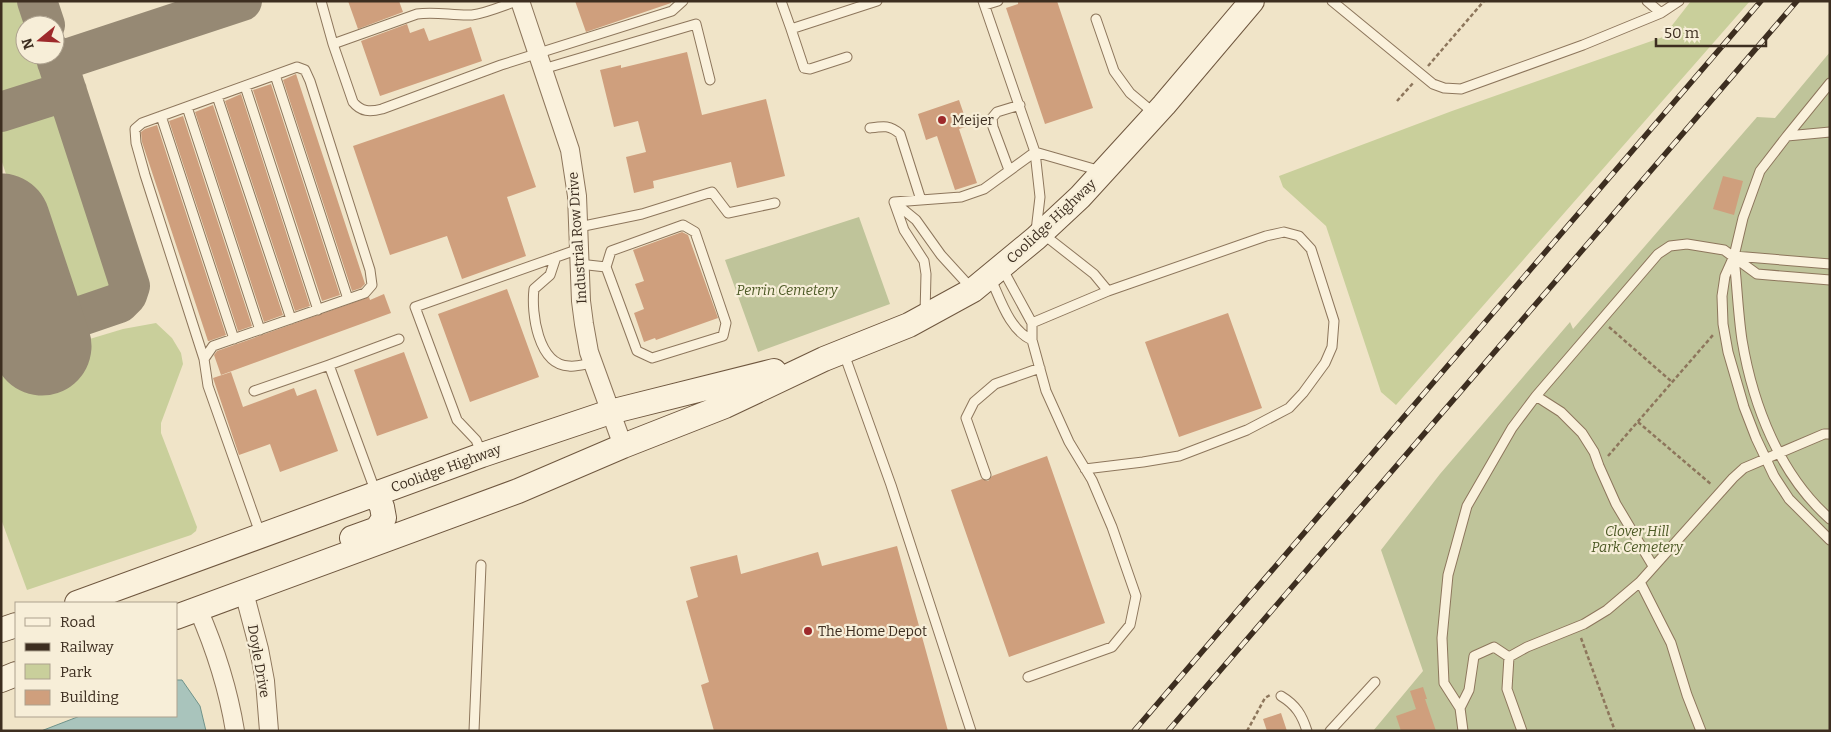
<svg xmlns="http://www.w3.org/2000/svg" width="1831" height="732" font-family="Bitter,serif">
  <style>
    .green { fill: #c9cf9b }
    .cemetery { fill: #bfc49a }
    .water { fill: #a9c4bc; stroke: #6f938a }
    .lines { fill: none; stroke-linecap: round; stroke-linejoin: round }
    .taxiway { stroke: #968974; stroke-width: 40 }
    .runway { stroke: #968974; stroke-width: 99 }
    .building { fill: #cf9f7d }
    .service-casing { stroke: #8d765c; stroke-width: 11 }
    .minor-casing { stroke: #8d765c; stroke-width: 20 }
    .secondary-casing { stroke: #6f573f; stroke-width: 26 }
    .path { stroke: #8d765c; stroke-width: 2.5; stroke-dasharray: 4 2.5; stroke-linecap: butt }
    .service { stroke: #faf1dc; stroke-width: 9 }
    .minor { stroke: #faf1dc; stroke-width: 18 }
    .secondary { stroke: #faf1dc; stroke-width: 24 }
    .rail-casing { stroke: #3d2e20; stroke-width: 5.5 }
    .rail { stroke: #f7eed8; stroke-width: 4; stroke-dasharray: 11; stroke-linecap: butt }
    .poi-dot { fill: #9e2a2b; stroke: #f7eed8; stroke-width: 2 }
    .labels { text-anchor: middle; stroke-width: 4.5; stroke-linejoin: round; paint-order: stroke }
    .poi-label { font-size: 14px; fill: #3d2e20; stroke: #f7eed8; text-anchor: start }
    .street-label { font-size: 14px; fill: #3d2e20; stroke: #f7eed8 }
    .park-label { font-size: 14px; font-style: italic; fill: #4d5a26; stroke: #f7eed8 }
  </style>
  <rect width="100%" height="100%" fill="#f0e4c8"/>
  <path class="green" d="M1,1H28L36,25H25V55H44L48,82L16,98L1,101Z
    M1691,1H1750L1396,405L1381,392L1326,226L1283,187L1279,176L1452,111L1663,37Z
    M57,108L75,143L112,253L118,288L87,305L55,312L51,310L1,159V124L24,113Z
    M1,293L23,359L123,329L156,323L172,338L181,353L183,364L161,423V433L197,527L196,531L191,535L27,590L1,519Z"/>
  <path class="cemetery" d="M1830,52V731H1373L1423,671L1381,550L1440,474L1570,322L1573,329L1757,117L1775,118Z
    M859,217L890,304L758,352L725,260Z"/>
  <path class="water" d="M176,680H182L200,706L206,731H41L80,716H176Z"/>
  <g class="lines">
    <path class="taxiway" d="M37,1L45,25
      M57,62L242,1
      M1,112L67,91
      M37,331L119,303L127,295L130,286L55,55"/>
    <path class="runway" d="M1,223L42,346"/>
  </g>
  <path class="building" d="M348,1H399L403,12L358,29Z
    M575,1H671V3L586,32Z
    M1018,1H1057L1093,108L1045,124L1006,8L1018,4Z
    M407,24L410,33L424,28L429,41L471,27L482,61L380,96L361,41Z
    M687,52L702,115L766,99L785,176L737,188L731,162L653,181L654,188L634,193L626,157L646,152L638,121L614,127L600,70L621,65V68Z
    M296,74L365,284L361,288L352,291L283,80Z
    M271,84L340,295L322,301L253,90Z
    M241,94L310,306L295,311L225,101Z
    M504,94L536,187L507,197L526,256L462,279L447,236L390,255L353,146Z
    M959,100L968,126L959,129L977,183L955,190L937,136L926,140L918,114Z
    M213,105L283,315L264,322L195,112Z
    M183,116L252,326L238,331L169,121Z
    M157,125L226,335L209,341H208L142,142L141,132L145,129Z
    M1723,176L1743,181L1734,215L1713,209Z
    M682,232L688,235L718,318L656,340L655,338L644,342L634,313L644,309L635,284L644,281L633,250Z
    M507,289L539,377L470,402L438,314Z
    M384,294L391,313L221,375L214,355L217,351L369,297L370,300Z
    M1228,313L1262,408L1179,437L1145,342Z
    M404,352L428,418L377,436L354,370Z
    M231,372L243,407L294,388L297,396L316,389L338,451L280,472L270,444L239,455L213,378Z
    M1047,456L1105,623L1009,657L951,490L982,479L988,481L992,476Z
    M897,546L948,731H714L701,685L709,682L686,601L698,597L690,567L737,555L741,574L818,552L822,566Z
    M1423,687L1427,699H1425L1436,731H1401L1396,716L1416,709L1410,691Z
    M1281,713L1287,731H1267L1263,719Z"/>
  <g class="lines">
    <defs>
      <path id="service" d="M321,1L333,44
        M517,1C502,6 487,13 472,15C453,16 436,11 417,14L333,44L353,102C361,112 370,112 382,109L501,65L672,11L683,1
        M781,1L791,29L877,1
        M1332,1L1433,84L1444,88L1461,89L1583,45L1661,13L1679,1
        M1647,1L1661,13
        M985,5L998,1
        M1096,19L1114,71L1130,93L1155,114
        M791,29L804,68L810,69L847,57
        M543,69L696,24L710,80
        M275,75L348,299
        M1830,83L1787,136L1760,171L1743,218L1734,256L1725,276L1722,296L1723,324L1728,352L1744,407L1756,438L1774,476L1789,499L1830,540
        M245,86L318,310
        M217,96L291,319
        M187,107L260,330
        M161,116L234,339
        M870,128C884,126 890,125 900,134L921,200
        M1787,136L1830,132
        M1009,170L993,127L992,118L997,112L1020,105
        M894,202L961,197L984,189L1035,152L983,1
        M894,202L904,230L924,261L926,274L925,314
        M894,202L916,220L941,255L972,289
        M579,227L642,214L712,192L728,213L775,203
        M1036,231L1040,197L1035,152L1101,171
        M1734,256L1830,264
        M556,257L550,275L534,289C531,313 538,365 569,366C577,367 585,364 593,363
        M1734,257C1737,285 1738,313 1742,340C1753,406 1780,475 1830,519
        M579,264L606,267L637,351L652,358L723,336L726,323L695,232L683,225L611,251L606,267
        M990,277C1000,298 1009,330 1032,340V323L1002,268
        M1032,323L1108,291L1094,274L1043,234
        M843,351L891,485L971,731
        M204,359L145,175L136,143L135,129L142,123L297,67L305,70L310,81L370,270L372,285L365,293L213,346L204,359L208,386L261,536
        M329,365L399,339
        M254,391L329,365L376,493
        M482,454L476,440L457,420L415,307L579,249
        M1085,469L1143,462L1179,456L1247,430L1289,408L1303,393L1325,363L1332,347L1334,321L1311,249L1299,236L1284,232L1266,236L1108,291
        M986,475L966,418L974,402L995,384L1040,368
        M1653,566L1616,504L1599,466L1594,452L1582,433L1561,412L1536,396L1658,254L1670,246L1687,244L1724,250L1757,274L1830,280
        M1640,582L1671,643L1687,695L1701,731
        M1509,657L1507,689L1522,731
        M1028,677L1112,647L1130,625L1136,596L1112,527L1092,480L1069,442L1046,391L1032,340
        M1281,696C1296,705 1302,715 1307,731
        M1460,708L1444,683L1442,638L1448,575L1467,506L1512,428L1536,396
        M474,731L481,565
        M1330,731L1375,682
        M1463,731L1460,708L1469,690L1474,656L1494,647L1509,657L1527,647L1584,624L1607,610L1640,582L1733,478L1744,468L1824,434H1830"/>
      <path id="minor" d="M520,1L570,150L577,196L581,301L584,324L589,352L623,446
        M244,592L259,649L265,681L269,731
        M198,609C215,648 228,688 235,731"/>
      <path id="secondary" d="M352,538L377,529L384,518L382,507L376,494
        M77,603L482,455L610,412L774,371
        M176,617L518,491L623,446L725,406L824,359L909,325L973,290L1036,238L1080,197L1164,105L1252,1
        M1,630L16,625
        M1,680L16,674"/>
    </defs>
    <use href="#service" class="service-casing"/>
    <use href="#minor" class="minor-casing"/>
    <use href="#secondary" class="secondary-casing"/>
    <path class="path" d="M1428,66L1484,1
      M1397,101L1414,82
      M1609,327L1672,382
      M1638,422L1712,485
      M1608,456L1713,335
      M1581,638L1615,731
      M1247,731L1265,698L1270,695"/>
    <use href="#service" class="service"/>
    <use href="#minor" class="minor"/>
    <use href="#secondary" class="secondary"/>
    <defs>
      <path id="rail" d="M1134,731L1761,1
        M1168,731L1797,1"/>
    </defs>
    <use href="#rail" class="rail-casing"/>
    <use href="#rail" class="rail"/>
  </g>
  <g class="poi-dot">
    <circle cx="942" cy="120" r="5"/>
    <circle cx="808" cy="631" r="5"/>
  </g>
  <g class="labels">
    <g class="poi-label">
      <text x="952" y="125">Meijer</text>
      <text x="818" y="636">The Home Depot</text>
    </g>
    <g class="street-label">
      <text transform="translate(1051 221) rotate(-43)" y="5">Coolidge Highway</text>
      <text transform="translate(577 238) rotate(-94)" y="5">Industrial Row Drive</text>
      <text transform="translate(446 468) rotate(-20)" y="5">Coolidge Highway</text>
      <text transform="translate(259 661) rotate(80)" y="5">Doyle Drive</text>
    </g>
    <g class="park-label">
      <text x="787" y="295">Perrin Cemetery</text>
      <text x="1637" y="536">Clover Hill<tspan x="1637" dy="16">Park Cemetery</tspan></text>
    </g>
  </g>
  <rect width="1831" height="732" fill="none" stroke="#3d2e20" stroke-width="5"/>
  <rect x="15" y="602" width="162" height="115" fill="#f7eed8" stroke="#ada18e"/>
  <rect x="25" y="618" width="25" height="8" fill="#faf1dc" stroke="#ada18e"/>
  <text x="60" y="627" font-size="15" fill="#3d2e20">Road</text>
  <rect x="25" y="643" width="25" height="8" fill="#3d2e20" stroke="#ada18e"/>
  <text x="60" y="652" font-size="15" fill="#3d2e20">Railway</text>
  <rect x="25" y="664" width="25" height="15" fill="#c9cf9b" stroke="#ada18e"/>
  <text x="60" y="677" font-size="15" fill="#3d2e20">Park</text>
  <rect x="25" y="690" width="25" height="15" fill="#cf9f7d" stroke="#ada18e"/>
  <text x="60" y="702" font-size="15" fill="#3d2e20">Building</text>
  <g transform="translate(40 40) rotate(252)"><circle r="24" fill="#f7eed8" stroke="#ada18e"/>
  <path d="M0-4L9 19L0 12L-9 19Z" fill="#9e2a2b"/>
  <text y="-8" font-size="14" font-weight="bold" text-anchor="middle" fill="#3d2e20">N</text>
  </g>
  <path d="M1656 38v8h110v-8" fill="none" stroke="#3d2e20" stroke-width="2.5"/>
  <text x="1664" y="38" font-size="15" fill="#3d2e20" stroke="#f7eed8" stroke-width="4" paint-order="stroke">50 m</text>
</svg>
